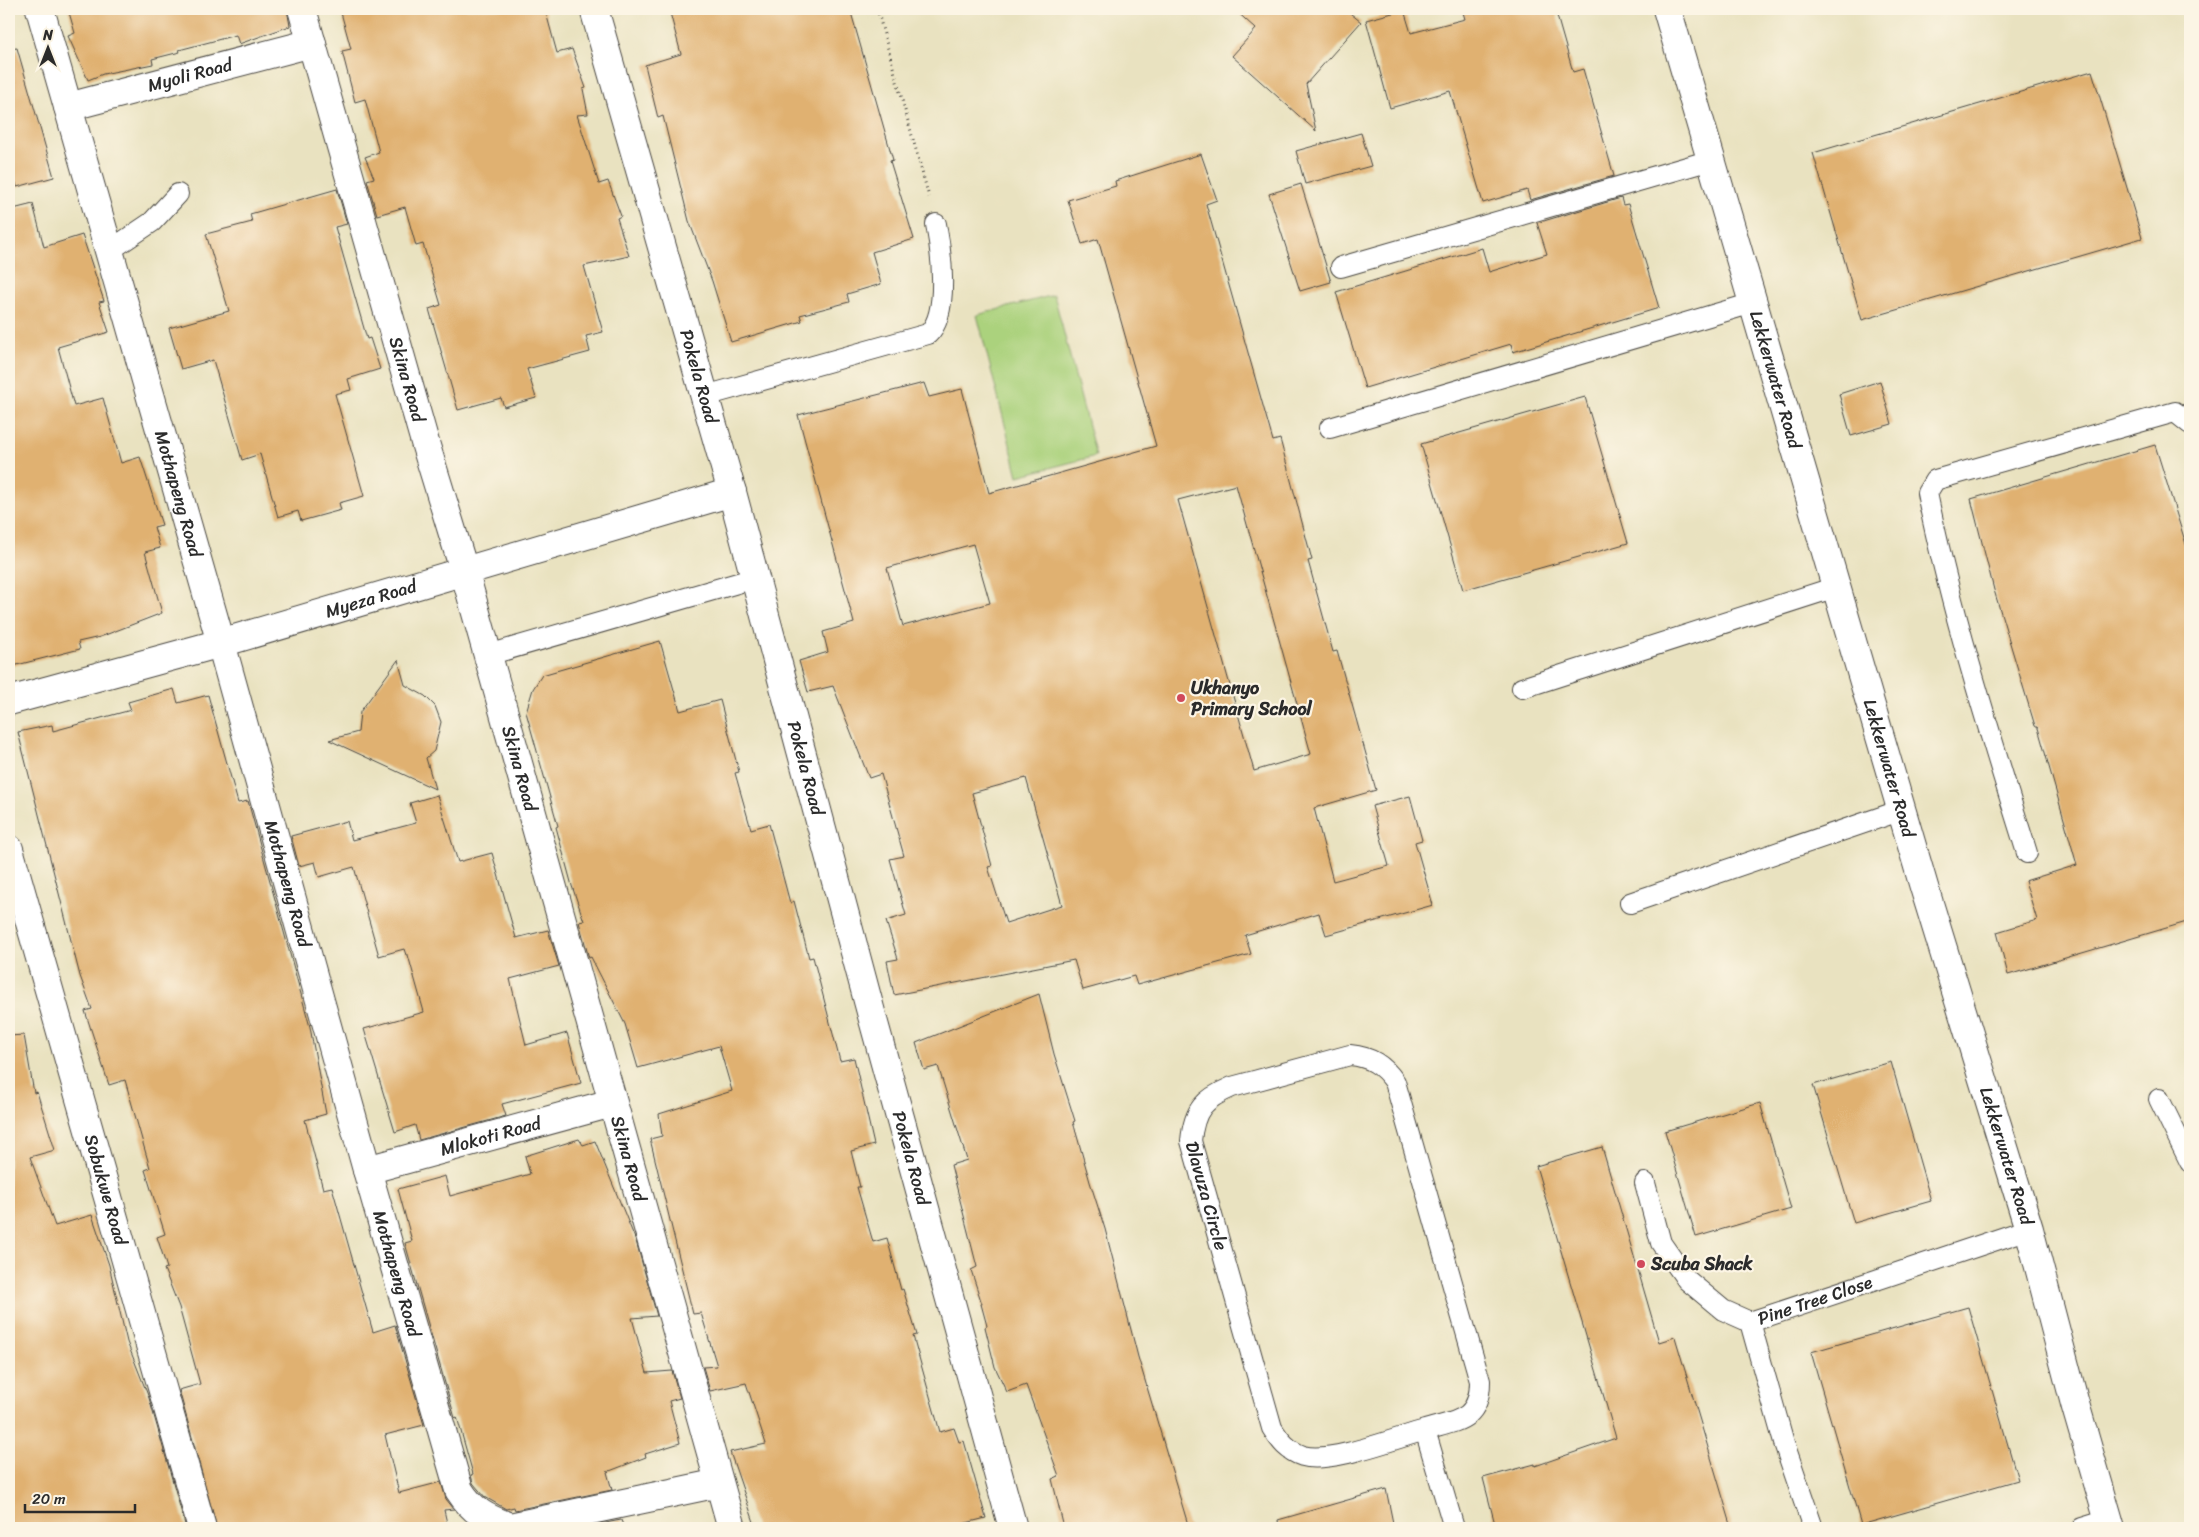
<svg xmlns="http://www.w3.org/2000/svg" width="2199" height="1537" font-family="Sriracha,sans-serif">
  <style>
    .pitch { fill: #abd27d; stroke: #6b7e54 }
    .building { fill: #e0b171; fill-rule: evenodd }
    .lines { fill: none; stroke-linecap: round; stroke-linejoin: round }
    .service-casing { stroke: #484641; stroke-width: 22 }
    .minor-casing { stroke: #484641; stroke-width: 30 }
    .path { stroke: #484641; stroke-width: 3; stroke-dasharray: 1 4; stroke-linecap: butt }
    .service { stroke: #fff; stroke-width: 20 }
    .minor { stroke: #fff; stroke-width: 28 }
    .poi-dot { fill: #d1495b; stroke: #fcf5e5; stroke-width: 2 }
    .labels { text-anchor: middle; stroke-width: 4.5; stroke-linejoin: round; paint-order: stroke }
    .street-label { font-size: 18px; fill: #2b2b2b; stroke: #fcf5e5 }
    .poi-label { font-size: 18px; font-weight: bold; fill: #2b2b2b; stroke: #fcf5e5; text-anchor: start }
  </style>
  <rect width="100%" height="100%" fill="#fcf5e5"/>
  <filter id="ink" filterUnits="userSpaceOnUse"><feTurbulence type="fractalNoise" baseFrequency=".02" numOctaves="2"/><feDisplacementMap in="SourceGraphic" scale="10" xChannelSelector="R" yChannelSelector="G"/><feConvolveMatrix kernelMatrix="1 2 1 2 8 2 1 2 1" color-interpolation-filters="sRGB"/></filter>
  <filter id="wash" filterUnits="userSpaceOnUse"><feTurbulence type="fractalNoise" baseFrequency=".0096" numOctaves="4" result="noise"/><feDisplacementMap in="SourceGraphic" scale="20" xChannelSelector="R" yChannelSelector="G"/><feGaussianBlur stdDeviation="1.12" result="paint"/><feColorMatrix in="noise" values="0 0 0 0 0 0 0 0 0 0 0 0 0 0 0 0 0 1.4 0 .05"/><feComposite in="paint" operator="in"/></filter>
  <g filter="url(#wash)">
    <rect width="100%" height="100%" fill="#e9e2c0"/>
    <path class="pitch" d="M1054,295L1096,456L1018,476L977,315Z"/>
    <g id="blocks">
      <path class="building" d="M68,9H287L290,26L239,44L236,35L179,50L180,52L152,59L153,64L103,74L88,80L68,36L75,33Z
        M340,9H545L557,53L572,49L586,88L583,89L588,114L577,115L599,184L608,181L621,216L617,218L629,256L584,266L603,332L586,336L590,352L527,369L536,398L504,407L501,398L458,410L429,309L441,305L423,244L416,246L405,207L377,215L367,180L374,178L365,157L379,152L365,99L355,102L342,51L351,49Z
        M669,9H850L893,160L890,161L914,239L872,252L881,284L847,294L849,302L800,315L802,321L731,342L712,281L689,221L663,116L658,118L645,65L681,54Z
        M1234,9H1345L1361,22L1306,84L1316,131L1232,56L1256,29Z
        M1462,9H1555L1573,72L1583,69L1614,176L1530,200L1527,190L1483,203L1450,91L1390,108L1366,20L1404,10L1411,33L1465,19Z
        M17,48L54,177L17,187L9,158V49Z
        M2092,71L2142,238L1862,320L1813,153Z
        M1361,133L1371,166L1305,184L1296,151Z
        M1201,154L1217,200L1206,204L1273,441L1280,439L1312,560L1308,561L1333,652L1337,651L1376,790L1314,808L1333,881L1389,866L1372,806L1410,796L1422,840L1415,842L1433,905L1326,935L1319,913L1245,935L1251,954L1137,985L1134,976L1083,990L1074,960L894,995L887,961L898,959L886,921L906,915L890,859L904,856L881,774L869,778L833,686L808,692L799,661L828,652L823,632L854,623L798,415L924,383L929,397L962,389L989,493L1156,446L1098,239L1082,244L1068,200L1116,186L1115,181ZM1236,485L1311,754L1254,771L1178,500ZM973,544L990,603L903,626L887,568ZM1026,778L1062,905L1006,923L988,867L992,866L972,793Z
        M1301,184L1331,282L1300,291L1269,194Z
        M337,189L347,224L335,227L367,339L370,338L380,369L348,379L351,390L335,394L364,496L339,503L341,510L301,521L298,511L278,517L260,454L242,460L213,360L181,369L169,328L229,311L206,234L252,222L250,214Z
        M1621,198L1623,205L1628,204L1659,308L1513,352L1511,344L1365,388L1336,292L1482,248L1489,272L1547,254L1537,223Z
        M33,204L44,247L82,235L104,301L99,302L109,332L58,347L74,406L103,398L121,463L140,457L162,525L154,527L160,548L145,552L162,613L100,637L78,642L80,649L9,667V210Z
        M1880,381L1892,424L1851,436L1839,394Z
        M1585,397L1628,543L1463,590L1421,444Z
        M2155,445L2190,557V921L2008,975L1997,932L2037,920L2025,881L2077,865L2038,728L2035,726L1994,590L1971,499Z
        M660,641L680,711L720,700L739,772L735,773L751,829L769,824L790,903L794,901L809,958L813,957L840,1061L854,1058L874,1145L851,1151L860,1187H857L873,1242L887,1238L901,1290L903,1289L917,1335L913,1336L940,1432L954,1428L959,1442L964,1441L986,1518L946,1528H756L730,1452L766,1444L746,1383L710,1391L703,1367L717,1366L701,1313L693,1314L650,1139L662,1136L659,1114L732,1091L719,1046L638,1068L625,1024L591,957L589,958L579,922L584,921L572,886L556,827L558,826L526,712L533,689L542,675Z
        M398,660L405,685L425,696L435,706L441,722L434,751L426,758L435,789L329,740L358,732L360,712Z
        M174,689L178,703L208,695L238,803L248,801L310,1027L326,1114L305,1120L323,1189L332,1187L373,1332L395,1325L424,1425L385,1435L399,1493L441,1482L446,1499L454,1509L444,1510L448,1528H217L179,1390L200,1384L179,1307L164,1269L167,1268L157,1237L165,1234L145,1170L150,1168L125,1080L109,1085L85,1011L92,1009L80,976L18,732L52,725L53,731L131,710L128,702Z
        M437,795L458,862L492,853L516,938L548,930L559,966L510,979L526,1045L567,1033L581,1083L502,1104L506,1116L419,1140L415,1125L395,1132L364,1029L424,1012L408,955H406L404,949L379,956L354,867L319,877L315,862L299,866L291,836L347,821L352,840L416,823L410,803Z
        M1039,994L1054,1054L1075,1121L1073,1122L1090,1182L1105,1229L1138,1357L1189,1528H1064L1052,1479L1059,1476L1026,1385L1007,1392L995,1367L985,1327L987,1326L981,1304H982L971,1270L977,1267L951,1165L967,1160L938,1066L924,1070L916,1043Z
        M24,1035L34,1093L37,1092L55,1150L30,1157L55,1226L92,1215L109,1265L127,1342L149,1398L186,1528H9V1036Z
        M1891,1062L1931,1201L1854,1223L1813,1085Z
        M1760,1103L1791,1209L1696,1237L1665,1131Z
        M579,1139L583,1145L595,1141L636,1241L657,1316L632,1318L647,1373L672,1371L680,1398L669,1401L680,1443L645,1454L646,1457L607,1472L612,1490L515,1510L514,1507L506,1509L485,1497L473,1483L471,1475L473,1474L457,1417L455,1418L405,1243L412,1241L398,1189L445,1176L450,1196L530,1174L525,1156Z
        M1602,1147L1659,1342L1675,1337L1732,1528H1496L1483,1478L1535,1464V1466L1616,1438L1536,1166Z
        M1968,1307L2018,1480L1861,1525L1811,1352Z
        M1386,1489L1394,1528H1279L1278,1520Z
        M621,1520L624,1528H580Z"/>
    </g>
  </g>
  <g filter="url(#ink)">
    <use href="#blocks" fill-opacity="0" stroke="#484641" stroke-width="1"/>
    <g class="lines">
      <defs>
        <g id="service">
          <path d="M109,251L152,222L178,194"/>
          <path d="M1341,267L1711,160"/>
          <path d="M705,396L928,334C950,314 941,250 936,224"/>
          <path d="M1330,428L1753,303"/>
          <path d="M488,655L755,578"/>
          <path d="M1522,688L1836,587"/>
          <path d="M2027,853C1990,734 1952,615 1927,493L1935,480L2175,412L2190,424"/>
          <path d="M1630,903L1902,810"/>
          <path d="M2159,1099L2190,1162"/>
          <path d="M1645,1183L1661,1243L1687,1280L1723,1310L1750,1322"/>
          <path id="s1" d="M1425,1430C1456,1421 1480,1421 1480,1381L1395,1082C1383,1065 1371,1057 1350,1055L1232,1087C1204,1099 1194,1109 1191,1141L1272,1428C1280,1441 1288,1451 1303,1456C1330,1464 1396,1438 1425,1430L1454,1528"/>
          <path id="s2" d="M1813,1528L1784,1443L1750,1322L2029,1229"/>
          <path d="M2082,1528L2108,1520"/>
        </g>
        <g id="minor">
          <path id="s3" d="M40,9L221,643L367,1170L459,1490C473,1512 486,1518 510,1527L719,1483"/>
          <path id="s4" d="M302,9L426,446L464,570L732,1528"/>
          <path id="s5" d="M594,9L732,492L872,1016L1013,1528"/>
          <path id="s6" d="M1667,9L1924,887L2029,1229L2075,1404L2111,1528"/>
          <path id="s7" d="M68,107L312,43"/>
          <path id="s8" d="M9,701L221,643L732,492"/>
          <path id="s9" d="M9,849L202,1528"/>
          <path id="s10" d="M367,1170L612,1103"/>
        </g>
      </defs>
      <use href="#service" class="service-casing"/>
      <use href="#minor" class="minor-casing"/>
      <path class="path" d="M877,9L929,197"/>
      <use href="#service" class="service"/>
      <use href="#minor" class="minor"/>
    </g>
  </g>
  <g class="poi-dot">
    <circle cx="1181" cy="698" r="5"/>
    <circle cx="1641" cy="1264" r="5"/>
  </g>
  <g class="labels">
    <g class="street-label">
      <text dy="6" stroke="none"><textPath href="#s7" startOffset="126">Myoli Road</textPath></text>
      <text dy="6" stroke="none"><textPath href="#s5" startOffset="382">Pokela Road</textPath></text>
      <text dy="6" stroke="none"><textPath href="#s4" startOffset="385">Skina Road</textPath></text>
      <text dy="6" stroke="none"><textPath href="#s6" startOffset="386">Lekkerwater Road</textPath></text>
      <text dy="6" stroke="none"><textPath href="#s3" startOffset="504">Mothapeng Road</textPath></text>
      <text dy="6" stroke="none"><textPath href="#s8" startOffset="376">Myeza Road</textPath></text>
      <text dy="6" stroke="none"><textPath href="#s4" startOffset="790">Skina Road</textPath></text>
      <text dy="6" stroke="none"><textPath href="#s5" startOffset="788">Pokela Road</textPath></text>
      <text dy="6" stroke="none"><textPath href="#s6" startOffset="791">Lekkerwater Road</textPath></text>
      <text dy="6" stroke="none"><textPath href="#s3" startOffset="909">Mothapeng Road</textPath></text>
      <text dy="6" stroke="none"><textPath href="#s10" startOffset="128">Mlokoti Road</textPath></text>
      <text dy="6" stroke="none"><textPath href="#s6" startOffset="1196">Lekkerwater Road</textPath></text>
      <text dy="6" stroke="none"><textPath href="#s4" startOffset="1195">Skina Road</textPath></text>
      <text dy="6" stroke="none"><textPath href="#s5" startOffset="1192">Pokela Road</textPath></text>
      <text dy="6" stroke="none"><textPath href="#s9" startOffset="354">Sobukwe Road</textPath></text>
      <text dy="6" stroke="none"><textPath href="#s1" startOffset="700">Dlavuza Circle</textPath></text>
      <text dy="6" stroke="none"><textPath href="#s3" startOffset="1314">Mothapeng Road</textPath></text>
      <text dy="6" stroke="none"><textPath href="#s2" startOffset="284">Pine Tree Close</textPath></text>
    </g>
    <g class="poi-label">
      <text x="1191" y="694">Ukhanyo<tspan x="1191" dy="21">Primary School</tspan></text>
      <text x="1651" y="1270">Scuba Shack</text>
    </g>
  </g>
  <rect width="2199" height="1537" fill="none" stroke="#fcf5e5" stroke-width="30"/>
  <g transform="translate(48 48)" stroke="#fcf5e5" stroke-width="4" paint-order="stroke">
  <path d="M0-4L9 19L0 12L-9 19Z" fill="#2b2b2b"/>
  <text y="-8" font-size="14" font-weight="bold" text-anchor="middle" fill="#2b2b2b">N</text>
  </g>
  <path d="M25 1504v8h110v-8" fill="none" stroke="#2b2b2b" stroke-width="2.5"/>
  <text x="32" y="1504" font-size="15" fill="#2b2b2b" stroke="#fcf5e5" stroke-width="4" paint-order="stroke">20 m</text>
</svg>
